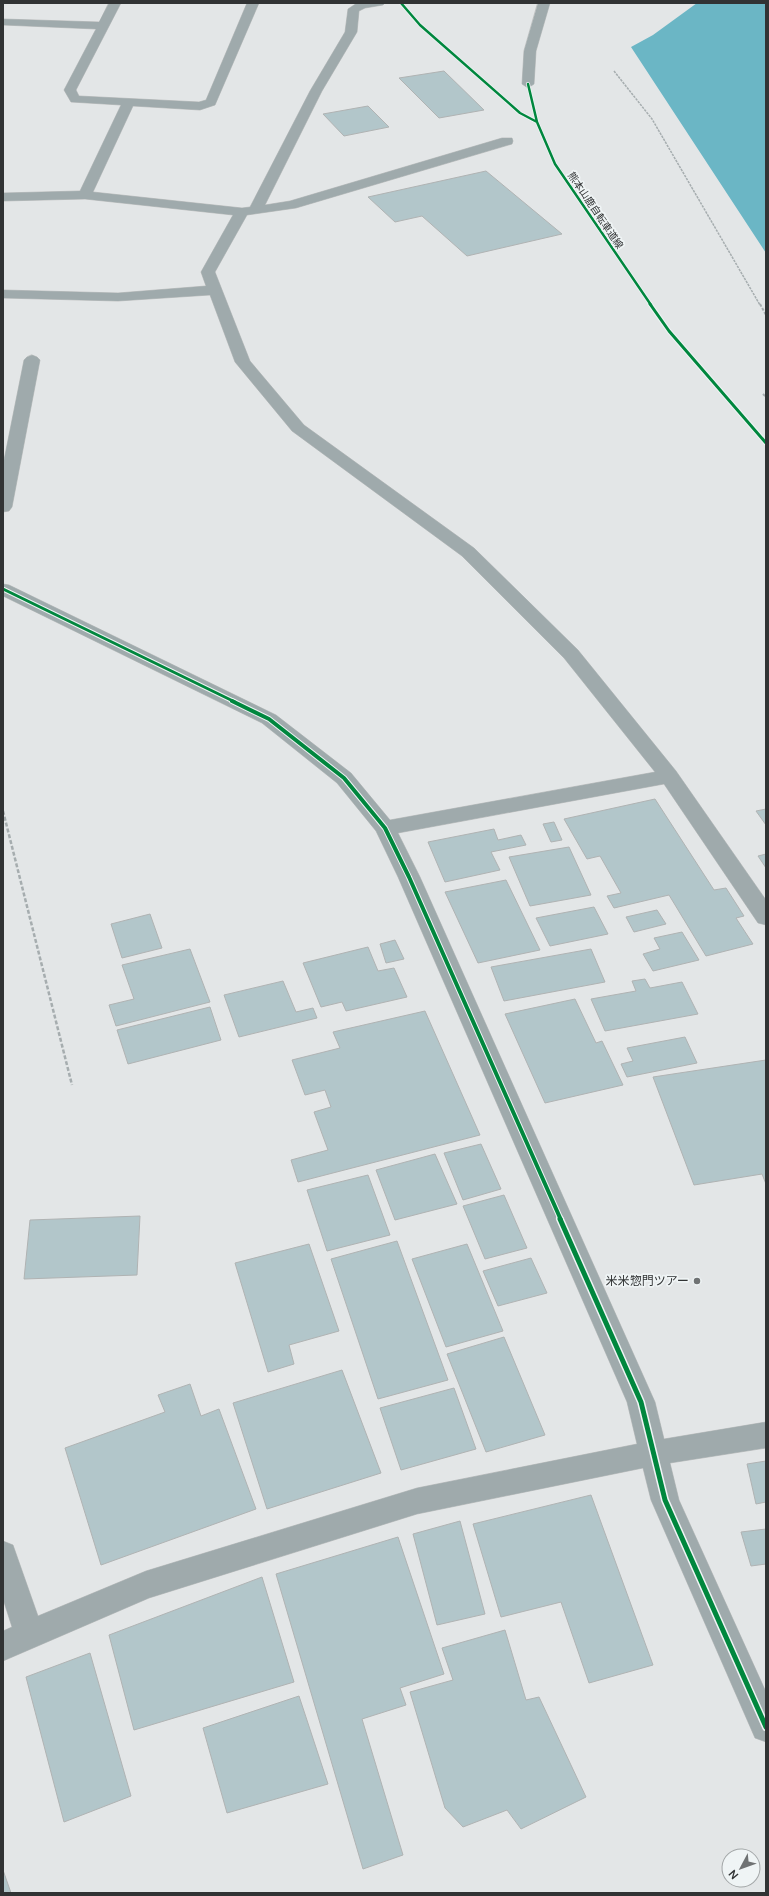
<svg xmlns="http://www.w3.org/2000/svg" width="769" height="1896" font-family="Manrope,'Noto Sans JP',sans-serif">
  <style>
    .water { fill: #6bb6c5 }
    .building { fill: #b2c6ca; stroke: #b0b3b3 }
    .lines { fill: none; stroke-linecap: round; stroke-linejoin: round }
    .minor-casing { stroke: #c0c2c2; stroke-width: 1 }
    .path-far2 { stroke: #a6adaf; stroke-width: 1.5; stroke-dasharray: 2.5 1; stroke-linecap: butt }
    .path-far1 { stroke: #a6adaf; stroke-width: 2; stroke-dasharray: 3 1.5; stroke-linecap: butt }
    .path { stroke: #a6adaf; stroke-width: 2.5; stroke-dasharray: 4 2; stroke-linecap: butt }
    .minor { fill: #9faaac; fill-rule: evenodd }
    .cycleway-far3-casing { stroke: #eff4f5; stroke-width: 4 }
    .cycleway-far2-casing { stroke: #eff4f5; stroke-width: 5 }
    .cycleway-far1-casing { stroke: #eff4f5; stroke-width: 6 }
    .cycleway-casing { stroke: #eff4f5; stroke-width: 8 }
    .cycleway-far3 { stroke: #00873e; stroke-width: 2.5 }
    .cycleway-far2 { stroke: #00873e; stroke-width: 3 }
    .cycleway-far1 { stroke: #00873e; stroke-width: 4 }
    .cycleway { stroke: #00873e; stroke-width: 5 }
    .poi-dot { fill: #6f7273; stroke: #eff4f5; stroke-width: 1.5 }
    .labels { text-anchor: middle; stroke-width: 3.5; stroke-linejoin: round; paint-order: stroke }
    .far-street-label { font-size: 10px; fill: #313334; stroke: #eff4f5 }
    .poi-label { font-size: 12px; fill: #313334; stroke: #eff4f5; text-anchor: end }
  </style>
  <rect width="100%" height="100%" fill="#e3e6e7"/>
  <path class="water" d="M697,3H766V253L631,47L653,35Z"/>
  <path class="building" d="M444,71L484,110L439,118L399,78Z
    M368,106L389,127L344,136L323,114Z
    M486,171L562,234L467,256L422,216L395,222L368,197Z
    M655,799L714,890L726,888L744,916L736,918L753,944L706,956L669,895L614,908L607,896L621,893L600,856L587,859L564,819Z
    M766,809V825L756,811Z
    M554,822L562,840L551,842L543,824Z
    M494,829L498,840L521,835L526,845L491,852L500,870L445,882L428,842Z
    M569,847L591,895L530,906L509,857Z
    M766,854V868L758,856Z
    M506,880L540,950L478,963L445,892Z
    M594,907L608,934L550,946L536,918Z
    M657,910L666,924L634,932L626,917Z
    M150,914L162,948L122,958L111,924Z
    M682,932L699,960L653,971L643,954L660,949L654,938Z
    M395,940L404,959L386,963L380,944Z
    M368,947L378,971L394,968L407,997L346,1011L342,1002L321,1007L303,963Z
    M190,949L210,1002L116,1026L109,1005L134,999L122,965Z
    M591,949L605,982L504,1001L491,967Z
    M645,979L650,988L682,982L698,1014L605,1031L591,999L636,991L632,981Z
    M283,981L296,1012L313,1008L317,1018L239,1037L224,995Z
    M575,999L596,1043L602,1041L623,1085L545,1103L505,1014Z
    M210,1007L221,1040L128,1064L117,1030Z
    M425,1011L480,1135L298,1182L291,1160L328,1150L314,1112L331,1107L325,1090L305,1095L292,1060L340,1048L333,1032Z
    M685,1037L697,1063L627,1077L621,1064L633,1061L627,1048Z
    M766,1060V1184L762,1174L694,1185L653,1077Z
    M481,1144L501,1189L463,1200L444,1153Z
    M435,1154L457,1204L395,1220L376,1170Z
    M368,1175L390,1235L327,1251L307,1190Z
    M504,1195L527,1248L485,1259L463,1206Z
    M140,1216L137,1275L24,1279L30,1220Z
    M397,1241L448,1380L378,1399L331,1259Z
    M309,1244L339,1331L289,1345L294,1364L268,1372L235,1263Z
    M467,1244L503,1331L446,1347L412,1259Z
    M531,1258L547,1293L498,1306L483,1271Z
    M504,1337L545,1435L486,1452L447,1354Z
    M342,1370L381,1473L267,1509L233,1403Z
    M190,1384L201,1416L219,1409L256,1509L101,1565L65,1448L165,1412L158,1395Z
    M454,1388L476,1449L401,1470L380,1408Z
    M766,1461V1502L756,1504L747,1464Z
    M591,1495L653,1665L589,1683L561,1602L501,1617L473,1524Z
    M460,1521L485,1614L437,1625L413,1534Z
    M766,1529V1564L751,1566L741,1532Z
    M398,1537L444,1674L400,1688L406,1705L362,1719L403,1855L363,1869L276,1574Z
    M262,1577L294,1682L134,1730L109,1635Z
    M505,1630L526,1700L539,1697L586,1797L521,1829L507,1810L463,1827L445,1808L410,1692L453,1680L442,1648Z
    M90,1653L131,1796L64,1822L26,1677Z
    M299,1696L328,1784L227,1813L203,1728Z
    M3,1870L11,1893H3Z"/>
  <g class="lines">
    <defs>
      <path id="minor" d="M109,3H121L76,90L79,96L199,102L206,100L247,3H259L215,105L200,110L133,106L93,192L242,208L250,207L310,91L345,32L348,9L357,3H385L383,5L365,8L359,11L357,32L322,91L265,205L290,201L502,138H512L513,141L512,144L296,208L247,215L215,272L250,361L304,425L474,548L578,650L676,771L766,900V925L758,923L664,784L398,833L420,877L655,1402L664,1439L766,1422V1448L670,1463L679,1500L766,1692V1742L755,1738L651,1500L643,1468L417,1514L149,1598L3,1661V1631L12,1627L3,1599V1541L13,1545L38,1616L146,1571L417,1488L637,1444L627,1402L398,877L376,831L337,783L262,723L3,596V584L9,585L276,715L351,773L390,820L655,772L564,658L462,556L292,431L235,362L210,295L118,301L3,298V290L118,293L206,286L201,272L233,215L85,199L3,201V193L80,191L121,105L71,102L64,90L96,29L3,25V19L99,22Z
        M538,3H550L536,51L534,84L528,88L522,84L524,51Z
        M32,355L37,357L40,360L12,507L9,511L3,512V465L24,360L27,357Z"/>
    </defs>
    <use href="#minor" class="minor-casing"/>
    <path class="path-far2" d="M614,71L652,119L760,305"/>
    <path class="path-far1" d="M760,304L766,315
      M763,394L766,397"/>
    <path class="path" d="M3,811L72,1085"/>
    <use href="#minor" class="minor"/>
    <defs>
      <path id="cycleway-far3" d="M401,3L420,25L520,113L537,122
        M528,84L537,122L555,164L651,305"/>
      <path id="cycleway-far2" d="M650,304L669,331L766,443
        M3,589L235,702"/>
      <path id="cycleway-far1" d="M232,701L269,719L344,778L385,828L409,877L561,1220"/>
      <path id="cycleway" d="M560,1219L641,1402L665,1500L766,1727"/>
    </defs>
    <use href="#cycleway-far3" class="cycleway-far3-casing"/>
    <use href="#cycleway-far2" class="cycleway-far2-casing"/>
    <use href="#cycleway-far1" class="cycleway-far1-casing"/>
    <use href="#cycleway" class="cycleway-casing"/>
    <use href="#cycleway-far3" class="cycleway-far3"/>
    <use href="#cycleway-far2" class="cycleway-far2"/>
    <use href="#cycleway-far1" class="cycleway-far1"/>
    <use href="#cycleway" class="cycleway"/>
  </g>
  <circle class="poi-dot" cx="697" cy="1281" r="4"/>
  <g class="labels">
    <g class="far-street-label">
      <text transform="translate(596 210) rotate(56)" y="4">熊本山鹿自転車道線</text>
    </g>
    <g class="poi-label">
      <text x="689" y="1285">米米惣門ツアー</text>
    </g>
  </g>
  <rect width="769" height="1896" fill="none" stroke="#313334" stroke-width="8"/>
  <g transform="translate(741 1868) rotate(229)"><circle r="19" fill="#eff4f5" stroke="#a3a7a8"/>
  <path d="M0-3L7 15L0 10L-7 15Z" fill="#6f7273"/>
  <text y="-6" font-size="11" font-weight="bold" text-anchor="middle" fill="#313334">N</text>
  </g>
</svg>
